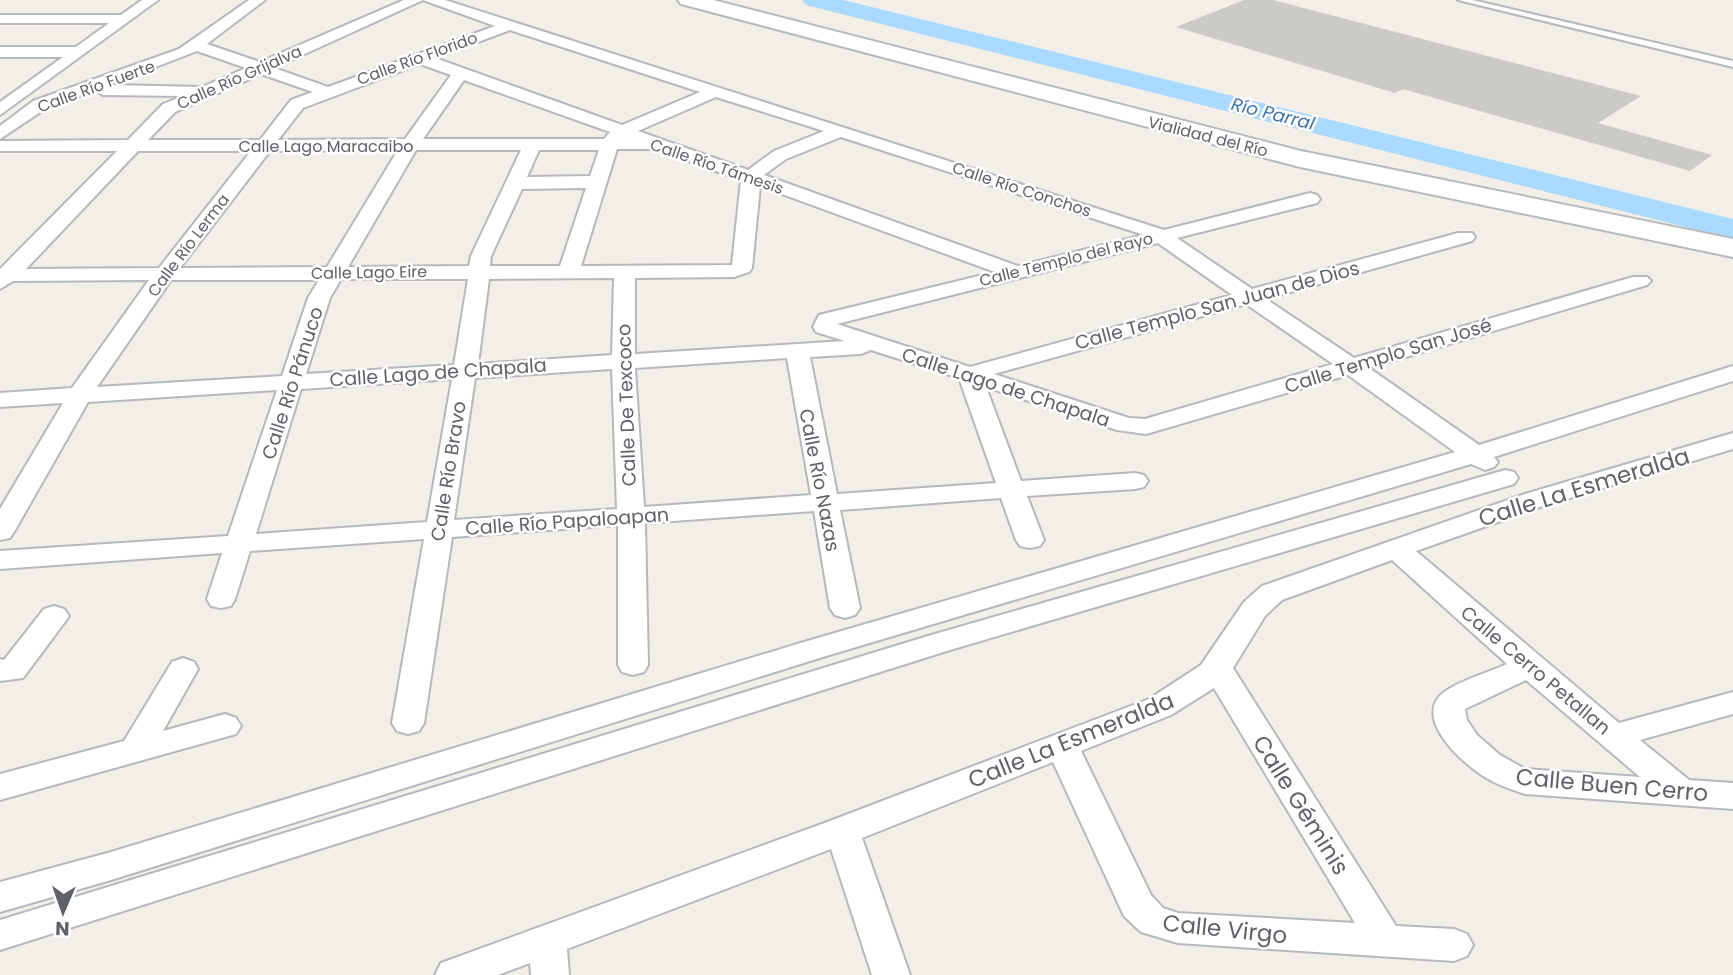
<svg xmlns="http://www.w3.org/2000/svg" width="1733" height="975" font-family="Poppins,sans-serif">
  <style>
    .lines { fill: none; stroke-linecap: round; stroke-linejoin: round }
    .river { fill: #aadaff; fill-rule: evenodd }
    .building { fill: #cccac5 }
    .service-casing { stroke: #b5b8bc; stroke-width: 4 }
    .minor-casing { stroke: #b5b8bc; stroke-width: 4 }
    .secondary-casing { stroke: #b6babf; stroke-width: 4 }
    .service { fill: #fff; fill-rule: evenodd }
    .minor { fill: #fff; fill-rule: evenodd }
    .secondary { fill: #fff; fill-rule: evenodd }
    .labels { text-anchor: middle; stroke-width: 5; stroke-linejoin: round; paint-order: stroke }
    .far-street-label { font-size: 16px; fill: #5f6368; stroke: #fff }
    .far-water-label { font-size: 18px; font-style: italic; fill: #4174aa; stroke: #fff }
    .street-label { font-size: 19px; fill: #5f6368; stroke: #fff }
    .near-street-label { font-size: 23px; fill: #5f6368; stroke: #fff }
  </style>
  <rect width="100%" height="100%" fill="#f1efe8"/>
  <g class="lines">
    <path class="river" d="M802,0H843L1733,219V239L806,5Z"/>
  </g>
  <path class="building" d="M1244,0H1273L1641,96L1598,123L1712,155L1690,171L1403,89L1395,93L1176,27Z"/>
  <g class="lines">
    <defs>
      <path id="service" d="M1458,0H1472L1733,61V67Z"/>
      <path id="minor" d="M142,0H158L0,115V102L63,57H0V47H76L109,23H0V15H121Z
        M249,0H265L207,44L260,62L404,0H445L1164,230L1310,193L1317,195L1320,199L1317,203L1177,238L1252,289L1458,233H1472L1475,237L1472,241L1266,299L1354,358L1633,277H1647L1651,281L1647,285L1369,368L1479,445L1733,366V381L1494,457L1498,462L1494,467L1485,470L1471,464L826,656L111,880L0,912V882L111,852L804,642L1455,452L1348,375L1146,434L1117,430L986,387L1021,481L1135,473L1144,475L1148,481L1144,487L1135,489L1027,496L1044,540L1040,546L1030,548L1020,546L1016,540L1001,498L840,510L860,608L855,615L845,618L835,615L830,608L814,511L645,523L648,665L644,672L633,675L622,672L618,665V525L452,537L424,723L419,731L408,734L397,731L392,723L424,539L250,551L235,599L231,606L221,608L211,606L207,599L222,553L0,569V551L228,536L277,390L88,402L14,532L10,538L0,540V509L63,403L0,407V393L72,388L149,280L13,281L0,289V269L117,151H0V141L128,140L163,104L183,96L103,95L95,90L45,109L0,139V126L33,101L179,49ZM423,0L495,26L328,87L274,68ZM510,30L700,92L622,125L435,58ZM197,51L246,68L202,87L109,85ZM420,64L451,75L405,139L278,140L303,108ZM261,74L313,92L291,100L260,140H148L175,112ZM464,80L610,132L604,139H423ZM716,97L824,131L774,151L748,170L638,131ZM841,137L1144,235L1018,266L764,175L786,159ZM617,149H655L741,180L732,265L581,266ZM398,150L327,267L180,268L270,151ZM416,150H521L471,256L469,266L348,267ZM539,150H599L590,176L527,177ZM138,151H251L159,268L26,269ZM760,186L995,272L819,315L813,327L816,332L845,341L635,354V278L734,277L749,272L752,268ZM586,188L560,266H490L491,256L522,189ZM1158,243L1232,295L970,367L837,324ZM614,278L612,355L478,364L489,279ZM341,279H468L454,365L306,374L330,298ZM171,280H319L308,298L282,376L97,387ZM1246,304L1333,364L1145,419L1129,418L994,374ZM871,350L959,378L996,483L837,494L810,357L861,354ZM787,358L811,495L644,507L635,368ZM612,369L617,509L454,520L475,378ZM452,379L427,522L256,534L301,389Z
        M1733,433V449L1543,506L1416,551L1619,723L1733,692V714L1640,740L1689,780L1733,783V809L1525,794C1513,790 1501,786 1490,780C1467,768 1411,719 1443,693C1458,681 1490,672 1507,664L1392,560L1282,600L1265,616L1233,668L1396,926L1454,929L1467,934L1473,945L1467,956L1454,961L1178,943L1141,932L1124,916L1053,762L862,838L910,975H872L831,849L567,949L569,975H531L530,963L498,975H435L441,963L830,821L1149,699L1201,665L1244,602L1262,586L1525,494ZM1526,680L1640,777L1525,769L1500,755L1477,735L1467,720L1465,709ZM1214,688L1355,923L1178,913L1163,908L1151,895L1081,751L1171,715Z
        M1505,470L1514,472L1518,478L1514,484L950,650L0,950V920L928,636Z
        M54,606L64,609L69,616L64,623L23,678L0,681V659L4,660L44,609Z
        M183,658L194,662L198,669L163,731L225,714L236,718L241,726L236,734L0,800V774L124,741L172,662Z"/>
      <path id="secondary" d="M678,0H713L1301,151L1733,239V257L1300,167L681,4Z"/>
    </defs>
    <use href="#service" class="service-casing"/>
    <use href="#minor" class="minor-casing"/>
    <use href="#secondary" class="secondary-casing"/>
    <use href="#service" class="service"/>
    <use href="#minor" class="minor"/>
    <use href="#secondary" class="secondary"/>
  </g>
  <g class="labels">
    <g class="far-street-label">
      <text transform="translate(417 58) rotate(-20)" y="6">Calle Río Florido</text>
      <text transform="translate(239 77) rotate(-24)" y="6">Calle Río Grijalva</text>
      <text transform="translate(96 86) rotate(-20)" y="6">Calle Río Fuerte</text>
      <text transform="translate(1208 136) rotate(14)" y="6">Vialidad del Río</text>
      <text x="326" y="152">Calle Lago Maracaibo</text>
      <text transform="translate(717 166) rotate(19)" y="6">Calle Río Támesis</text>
      <text transform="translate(1022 189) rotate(18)" y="6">Calle Río Conchos</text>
      <text transform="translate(188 245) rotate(-53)" y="6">Calle Río Lerma</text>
      <text transform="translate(1066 259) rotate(-14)" y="6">Calle Templo del Rayo</text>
      <text transform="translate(369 272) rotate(-1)" y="6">Calle Lago Eire</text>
    </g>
    <g class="far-water-label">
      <text transform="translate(1273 114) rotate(14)" y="6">Río Parral</text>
    </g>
    <g class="street-label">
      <text transform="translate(1217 305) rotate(-15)" y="7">Calle Templo San Juan de Dios</text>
      <text transform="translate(1388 355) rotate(-17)" y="7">Calle Templo San José</text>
      <text transform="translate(438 372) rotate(-4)" y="7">Calle Lago de Chapala</text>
      <text transform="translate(292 383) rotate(-72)" y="7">Calle Río Pánuco</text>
      <text transform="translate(1006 387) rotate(18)" y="7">Calle Lago de Chapala</text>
      <text transform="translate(626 405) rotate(-92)" y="7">Calle De Texcoco</text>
      <text transform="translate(448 471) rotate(-81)" y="7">Calle Río Bravo</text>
      <text transform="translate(820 480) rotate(79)" y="7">Calle Río Nazas</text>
      <text transform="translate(567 521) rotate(-4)" y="7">Calle Río Papaloapan</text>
      <text transform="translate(1536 670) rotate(40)" y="7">Calle Cerro Petallan</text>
    </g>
    <g class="near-street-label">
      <text transform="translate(1584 487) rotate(-17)" y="8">Calle La Esmeralda</text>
      <text transform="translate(1071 740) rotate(-22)" y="8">Calle La Esmeralda</text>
      <text transform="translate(1612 785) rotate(5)" y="8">Calle Buen Cerro</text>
      <text transform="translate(1301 805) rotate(58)" y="8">Calle Géminis</text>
      <text transform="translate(1225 929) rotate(6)" y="8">Calle Virgo</text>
    </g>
  </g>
  <g transform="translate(63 912) rotate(182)" stroke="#ffffff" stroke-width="5" paint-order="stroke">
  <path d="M0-5L12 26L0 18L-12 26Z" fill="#5f6368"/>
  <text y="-10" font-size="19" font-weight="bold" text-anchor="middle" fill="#5f6368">N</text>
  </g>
</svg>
